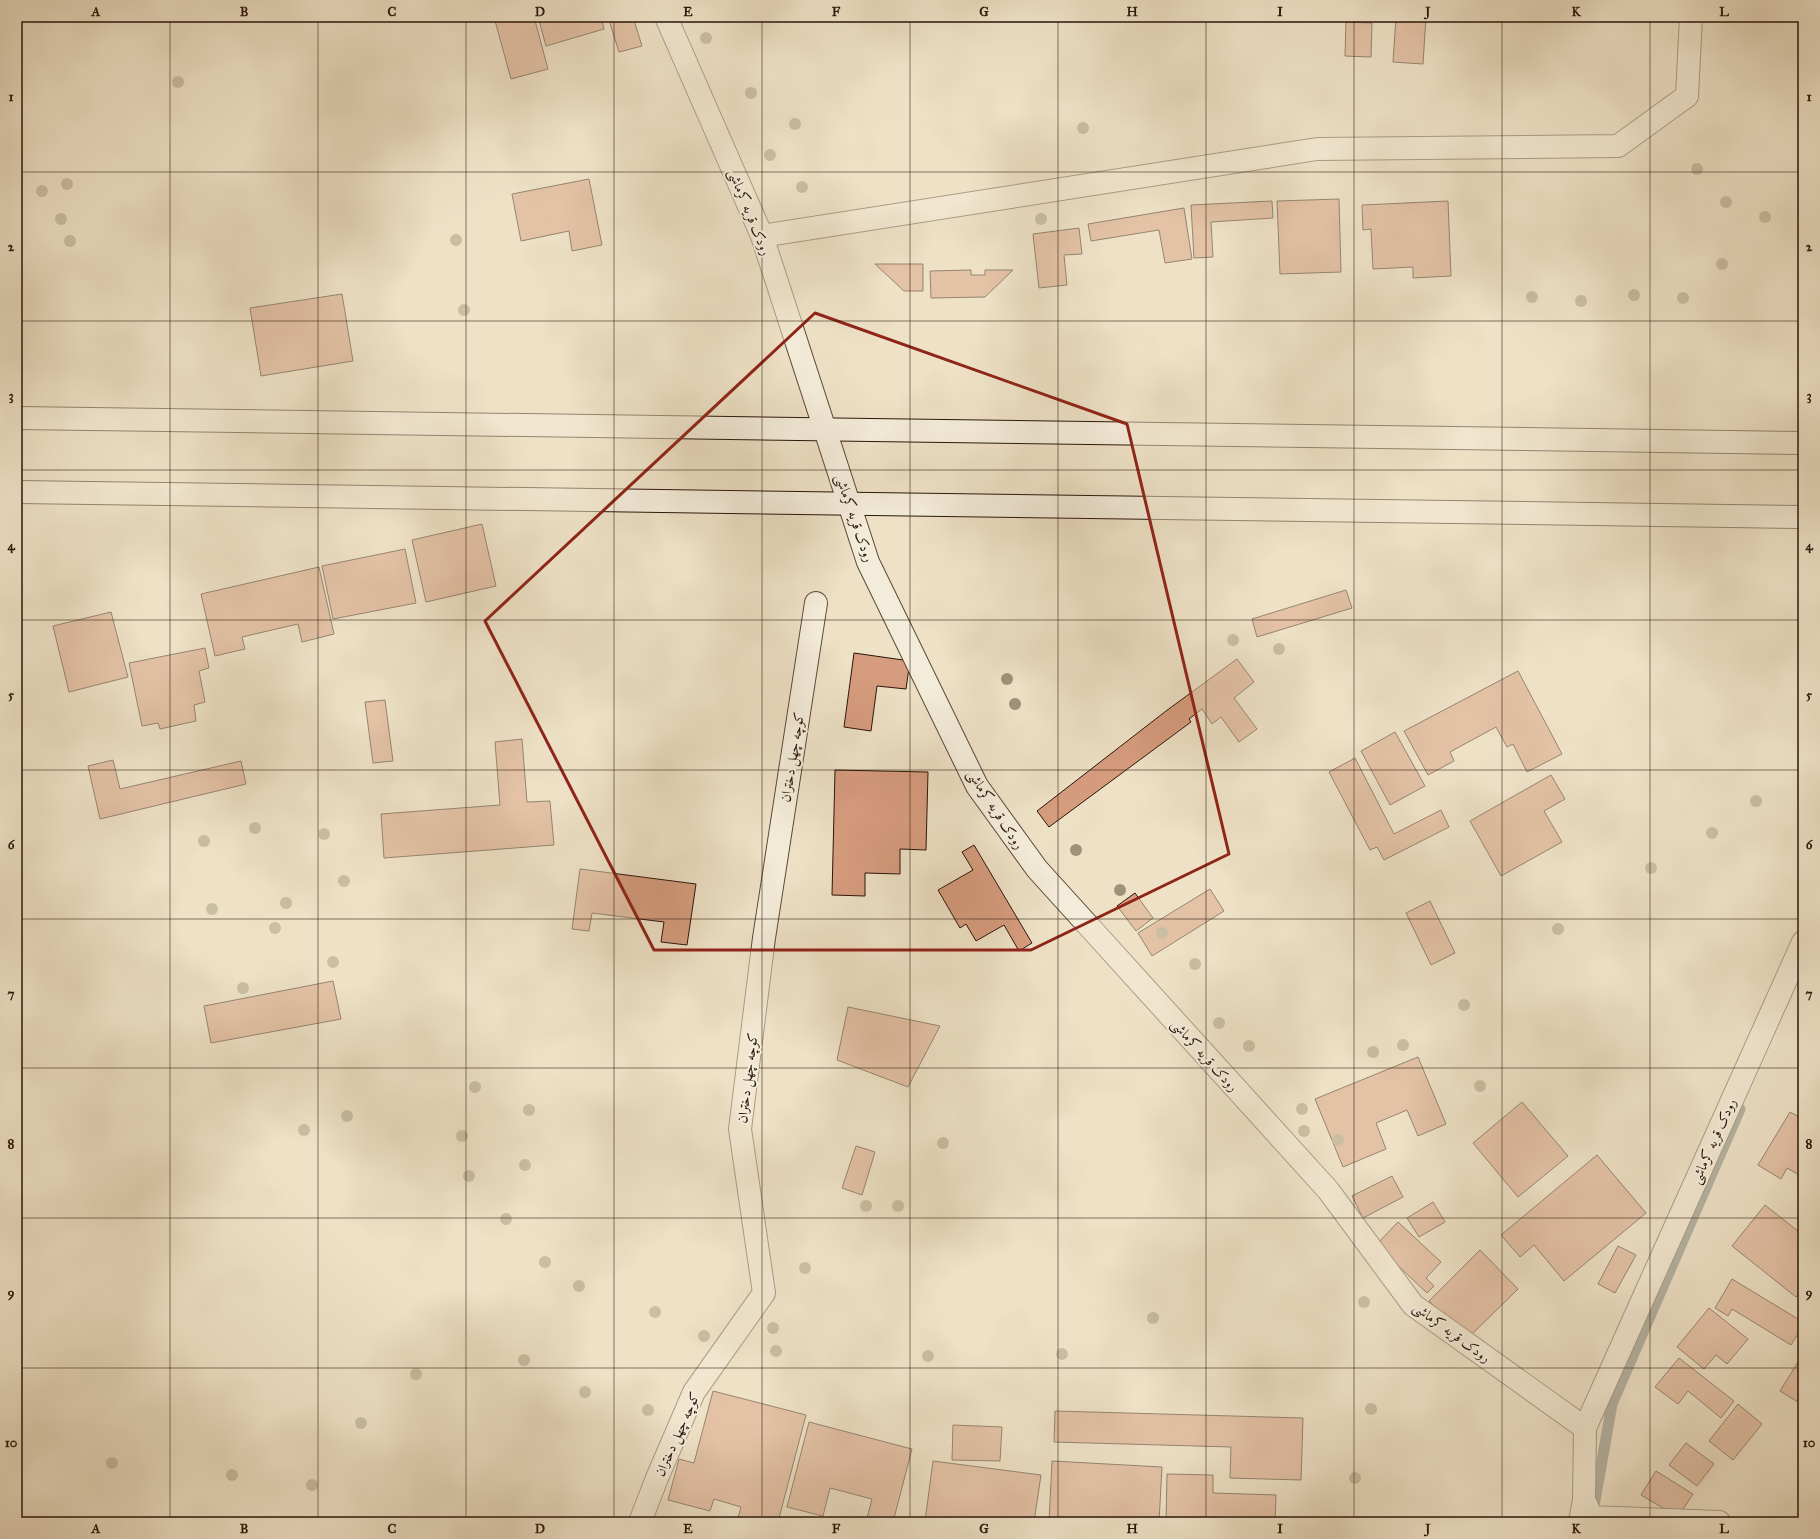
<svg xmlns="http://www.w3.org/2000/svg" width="1820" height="1539" font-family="'IM FELL Great Primer',Amiri,serif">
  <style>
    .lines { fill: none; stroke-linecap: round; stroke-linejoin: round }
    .stream { stroke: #6e7975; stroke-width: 11 }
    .building { fill: #d69c7e; stroke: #29150a }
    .street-casing { stroke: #5a4839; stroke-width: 24 }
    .secondary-casing { stroke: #29150a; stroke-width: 24 }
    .street { stroke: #f4ecda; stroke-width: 22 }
    .secondary { stroke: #f4ecda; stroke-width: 22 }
    .tree { fill: #9e9278 }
    .marked { fill: none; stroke: #8f2418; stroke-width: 3; stroke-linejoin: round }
    .grid { fill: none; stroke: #29150a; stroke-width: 1; stroke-opacity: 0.55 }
    .labels { text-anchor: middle; stroke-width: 4; stroke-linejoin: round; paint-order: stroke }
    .street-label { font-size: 14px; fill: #29150a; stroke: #f4ecda }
    .neatline { fill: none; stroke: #29150a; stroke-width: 1.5 }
    .grid-label { font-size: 13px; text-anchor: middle; font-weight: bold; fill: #29150a }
  </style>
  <rect width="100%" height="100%" fill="#eee1c6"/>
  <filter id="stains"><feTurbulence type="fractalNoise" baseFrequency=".005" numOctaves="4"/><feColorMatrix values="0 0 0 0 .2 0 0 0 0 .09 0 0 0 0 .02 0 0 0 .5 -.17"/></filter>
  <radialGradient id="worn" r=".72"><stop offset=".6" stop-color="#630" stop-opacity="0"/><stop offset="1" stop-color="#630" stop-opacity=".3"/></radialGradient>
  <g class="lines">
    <path class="stream" d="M1593,1512L1612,1404L1740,1109"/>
  </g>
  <path class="building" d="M494,17H534L548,69L511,79Z
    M538,17H601L604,29L546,46Z
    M608,17H633L642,46L619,52Z
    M1396,17H1426L1423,64L1393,62Z
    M1346,22L1372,23L1371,57L1345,56Z
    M589,179L602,245L572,251L569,231L521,241L512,194Z
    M1339,199L1341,272L1280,274L1277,201Z
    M1272,201L1273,218L1211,222L1213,257L1194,258L1191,205Z
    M1448,201L1451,276L1413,278V267L1373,269L1371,229L1363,230L1362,205Z
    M1184,208L1192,259L1165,263L1159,230L1091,241L1088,224Z
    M1079,228L1082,254L1064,255L1067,285L1039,288L1033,234Z
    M875,264H923V291H904Z
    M971,270V275H985V270H1013L985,297L931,298L930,271Z
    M342,294L353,361L261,376L250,308Z
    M482,524L496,586L426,602L412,540Z
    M405,549L416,603L333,619L322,566Z
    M319,567L334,634L302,642L298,624L242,637L245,649L215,656L201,594Z
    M1346,590L1352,608L1257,637L1252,619Z
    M111,612L128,677L69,692L53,626Z
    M205,648L209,668L199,671L205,702L194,705L196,721L160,729L158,723L142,726L129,663Z
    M854,653L910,661L906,689L877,686L871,731L844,727Z
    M1237,659L1254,682L1234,698L1257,729L1239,742L1221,717L1212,724L1202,709L1189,719L1191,722L1049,827L1037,811L1166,711Z
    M1518,671L1562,754L1527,772L1513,744L1507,747L1496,727L1450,752L1454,761L1428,775L1404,731Z
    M385,700L393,761L373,763L365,702Z
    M1395,732L1425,786L1390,805L1361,751Z
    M522,739L527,802L550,801L554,845L384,858L381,814L500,805L495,742Z
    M1355,758L1394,834L1441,810L1449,827L1384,860L1377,847L1370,850L1329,772Z
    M113,760L120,789L241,761L246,784L100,819L88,766Z
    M835,770L928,772L926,850L900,849V874L865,873V896L832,895Z
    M1551,775L1565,799L1544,811L1562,842L1501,876L1470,821Z
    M974,845L1032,943L1019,951L1004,925L976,941L966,924L960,928L938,890L973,870L962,852Z
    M580,869L696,884L687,945L661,942L664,922L592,913L589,931L572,929Z
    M1210,889L1224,911L1152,956L1138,933Z
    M1135,893L1153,918L1136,931L1117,906Z
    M1430,901L1455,953L1431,965L1406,913Z
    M333,981L341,1019L211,1043L204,1006Z
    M848,1007L940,1026L908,1087L837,1060Z
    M1418,1057L1446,1124L1418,1136L1407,1110L1376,1123L1386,1149L1343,1167L1315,1099Z
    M1522,1102L1568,1156L1518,1197L1473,1143Z
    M1790,1112L1803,1119V1173L1801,1176L1787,1168L1781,1179L1758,1165Z
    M856,1146L875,1152L862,1195L842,1188Z
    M1597,1155L1646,1213L1564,1281L1534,1245L1520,1257L1501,1235Z
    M1392,1176L1403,1197L1363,1218L1352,1196Z
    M1433,1202L1445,1222L1419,1237L1407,1218Z
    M1765,1205L1803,1235V1289L1796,1297L1732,1246Z
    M1398,1222L1441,1262L1426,1278L1434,1286L1427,1293L1376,1245Z
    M1618,1246L1636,1255L1615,1293L1598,1284Z
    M1480,1250L1518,1289L1467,1339L1429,1301Z
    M1732,1279L1803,1322V1326L1791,1345L1732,1309L1728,1316L1715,1308Z
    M1709,1308L1748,1339L1727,1364L1716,1355L1704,1369L1677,1347Z
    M1803,1354V1400L1801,1404L1780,1391Z
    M1679,1358L1734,1401L1721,1418L1688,1391L1678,1404L1655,1387Z
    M713,1391L806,1415L778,1522H752L738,1518L741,1507L714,1499L710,1511L668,1500L679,1459L694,1463Z
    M1738,1404L1762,1424L1733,1460L1709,1441Z
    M1055,1411L1303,1418L1301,1480L1230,1478L1231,1447L1054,1442Z
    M809,1422L912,1449L893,1522H866L872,1499L830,1488L823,1516L787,1507Z
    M953,1425L1002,1427L1000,1461L952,1460Z
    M1686,1443L1714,1464L1697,1486L1669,1465Z
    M933,1461L1041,1475L1034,1522L925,1521Z
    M1052,1461L1162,1467L1159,1522H1049Z
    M1656,1471L1693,1494L1678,1517L1641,1495Z
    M1167,1474L1213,1475V1493L1276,1495L1275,1522H1166Z"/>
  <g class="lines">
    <defs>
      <path id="street" d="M666,17L762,236L868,562L977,786L1037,869L1328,1190L1413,1305L1585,1428
        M762,236L1317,149L1618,146L1687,96L1691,17
        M1584,1500L1592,1517L1719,1522
        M640,1522L657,1478L694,1392L764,1293L740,1129L764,938L816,603
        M1580,1522L1584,1500L1585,1428L1803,942"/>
      <path id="secondary" d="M17,418L1803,443
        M17,492L1803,517"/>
    </defs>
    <use href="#street" class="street-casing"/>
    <use href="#secondary" class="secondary-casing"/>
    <use href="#street" class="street"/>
    <use href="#secondary" class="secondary"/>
  </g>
  <g class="tree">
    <circle cx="706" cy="38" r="6"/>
    <circle cx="178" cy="82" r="6"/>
    <circle cx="751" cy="93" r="6"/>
    <circle cx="795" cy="124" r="6"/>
    <circle cx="1083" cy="128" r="6"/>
    <circle cx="770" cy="155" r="6"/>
    <circle cx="1697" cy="169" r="6"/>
    <circle cx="67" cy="184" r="6"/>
    <circle cx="802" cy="187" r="6"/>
    <circle cx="42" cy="191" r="6"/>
    <circle cx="1726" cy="202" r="6"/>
    <circle cx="1765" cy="217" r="6"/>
    <circle cx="61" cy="219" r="6"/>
    <circle cx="1041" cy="219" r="6"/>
    <circle cx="456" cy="240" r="6"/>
    <circle cx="70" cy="241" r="6"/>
    <circle cx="1722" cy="264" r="6"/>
    <circle cx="1634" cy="295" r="6"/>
    <circle cx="1532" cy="297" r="6"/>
    <circle cx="1683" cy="298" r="6"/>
    <circle cx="1581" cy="301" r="6"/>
    <circle cx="464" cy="310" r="6"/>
    <circle cx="1233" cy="640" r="6"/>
    <circle cx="1279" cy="649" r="6"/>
    <circle cx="1007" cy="679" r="6"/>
    <circle cx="1015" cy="704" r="6"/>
    <circle cx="1756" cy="801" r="6"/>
    <circle cx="255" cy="828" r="6"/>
    <circle cx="1712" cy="833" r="6"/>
    <circle cx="324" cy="834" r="6"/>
    <circle cx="204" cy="841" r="6"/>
    <circle cx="1076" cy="850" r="6"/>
    <circle cx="1651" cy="868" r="6"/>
    <circle cx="344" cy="881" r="6"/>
    <circle cx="1120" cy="890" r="6"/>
    <circle cx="286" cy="903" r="6"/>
    <circle cx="212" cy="909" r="6"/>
    <circle cx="275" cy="928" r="6"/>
    <circle cx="1558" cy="929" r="6"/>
    <circle cx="1162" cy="933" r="6"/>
    <circle cx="333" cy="962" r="6"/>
    <circle cx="1195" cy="964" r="6"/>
    <circle cx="243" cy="988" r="6"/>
    <circle cx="1464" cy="1005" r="6"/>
    <circle cx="1219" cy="1023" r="6"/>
    <circle cx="1403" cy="1045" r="6"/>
    <circle cx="1249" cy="1046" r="6"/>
    <circle cx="1373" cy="1052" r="6"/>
    <circle cx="1480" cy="1086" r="6"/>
    <circle cx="475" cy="1087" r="6"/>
    <circle cx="1302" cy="1109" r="6"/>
    <circle cx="529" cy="1110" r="6"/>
    <circle cx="347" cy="1116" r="6"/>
    <circle cx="304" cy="1130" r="6"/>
    <circle cx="1304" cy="1131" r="6"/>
    <circle cx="462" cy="1136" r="6"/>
    <circle cx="1338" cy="1140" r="6"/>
    <circle cx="943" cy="1143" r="6"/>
    <circle cx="525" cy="1165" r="6"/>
    <circle cx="469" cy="1176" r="6"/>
    <circle cx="866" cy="1206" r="6"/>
    <circle cx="898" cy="1206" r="6"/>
    <circle cx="506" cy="1219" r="6"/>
    <circle cx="545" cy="1262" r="6"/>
    <circle cx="805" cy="1268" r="6"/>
    <circle cx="579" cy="1286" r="6"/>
    <circle cx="1364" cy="1302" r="6"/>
    <circle cx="655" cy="1312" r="6"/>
    <circle cx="1153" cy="1318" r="6"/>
    <circle cx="773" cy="1328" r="6"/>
    <circle cx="704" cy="1336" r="6"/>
    <circle cx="776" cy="1351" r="6"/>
    <circle cx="1062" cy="1354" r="6"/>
    <circle cx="928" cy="1356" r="6"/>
    <circle cx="524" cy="1360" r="6"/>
    <circle cx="416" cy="1374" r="6"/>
    <circle cx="585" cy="1392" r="6"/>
    <circle cx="1371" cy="1409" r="6"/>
    <circle cx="648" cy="1410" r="6"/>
    <circle cx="361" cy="1423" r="6"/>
    <circle cx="112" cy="1463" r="6"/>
    <circle cx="232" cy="1475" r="6"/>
    <circle cx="1355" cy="1478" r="6"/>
    <circle cx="312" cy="1485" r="6"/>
  </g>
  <path d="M0 0H1820V1539H0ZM815,313L1127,424L1229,854L1031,950H654L485,621Z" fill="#eee1c6" fill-opacity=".55" fill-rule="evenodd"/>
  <path class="marked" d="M815,313L1127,424L1229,854L1031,950H654L485,621Z"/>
  <path class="grid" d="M170,17V1522M318,17V1522M466,17V1522M614,17V1522M762,17V1522M910,17V1522M1058,17V1522M1206,17V1522M1354,17V1522M1502,17V1522M1650,17V1522M17,172H1803M17,321H1803M17,470H1803M17,620H1803M17,770H1803M17,919H1803M17,1068H1803M17,1218H1803M17,1368H1803"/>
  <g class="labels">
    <g class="street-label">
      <text transform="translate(750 212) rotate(68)" y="5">رودک قریه کرماشی</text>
      <text transform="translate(855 518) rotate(71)" y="5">رودک قریه کرماشی</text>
      <text transform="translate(792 757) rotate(-81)" y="5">کوچه چهل دختران</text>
      <text transform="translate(996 809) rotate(57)" y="5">رودک قریه کرماشی</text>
      <text transform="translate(1205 1055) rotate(48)" y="5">رودک قریه کرماشی</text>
      <text transform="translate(747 1078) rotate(-83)" y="5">کوچه چهل دختران</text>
      <text transform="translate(1713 1141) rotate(-66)" y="5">رودک قریه کرماشی</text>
      <text transform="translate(1452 1332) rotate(36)" y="5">رودک قریه کرماشی</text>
      <text transform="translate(677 1434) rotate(-66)" y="5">کوچه چهل دختران</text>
    </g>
  </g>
  <rect width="1820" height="1539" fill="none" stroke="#eee1c6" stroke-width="44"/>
  <rect x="22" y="22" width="1776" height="1495" class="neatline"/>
  <g class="grid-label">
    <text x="96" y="16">A</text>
    <text x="244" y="16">B</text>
    <text x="392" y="16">C</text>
    <text x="540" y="16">D</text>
    <text x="688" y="16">E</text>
    <text x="836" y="16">F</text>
    <text x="984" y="16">G</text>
    <text x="1132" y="16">H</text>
    <text x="1280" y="16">I</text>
    <text x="1428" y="16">J</text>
    <text x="1576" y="16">K</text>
    <text x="1724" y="16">L</text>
    <text x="11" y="101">1</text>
    <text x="1809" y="101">1</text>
    <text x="11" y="251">2</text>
    <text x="1809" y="251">2</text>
    <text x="11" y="400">3</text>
    <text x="1809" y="400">3</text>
    <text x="11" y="550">4</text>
    <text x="1809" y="550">4</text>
    <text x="11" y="699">5</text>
    <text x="1809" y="699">5</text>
    <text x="11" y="849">6</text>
    <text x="1809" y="849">6</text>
    <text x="11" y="998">7</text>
    <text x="1809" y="998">7</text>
    <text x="11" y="1148">8</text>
    <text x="1809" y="1148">8</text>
    <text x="11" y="1297">9</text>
    <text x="1809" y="1297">9</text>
    <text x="11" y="1447">10</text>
    <text x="1809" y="1447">10</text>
    <text x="96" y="1533">A</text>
    <text x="244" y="1533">B</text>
    <text x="392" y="1533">C</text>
    <text x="540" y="1533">D</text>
    <text x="688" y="1533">E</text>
    <text x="836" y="1533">F</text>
    <text x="984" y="1533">G</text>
    <text x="1132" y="1533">H</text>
    <text x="1280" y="1533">I</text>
    <text x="1428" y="1533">J</text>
    <text x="1576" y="1533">K</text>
    <text x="1724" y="1533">L</text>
  </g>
  <rect width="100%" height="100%" filter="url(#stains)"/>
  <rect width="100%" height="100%" fill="url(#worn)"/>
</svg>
